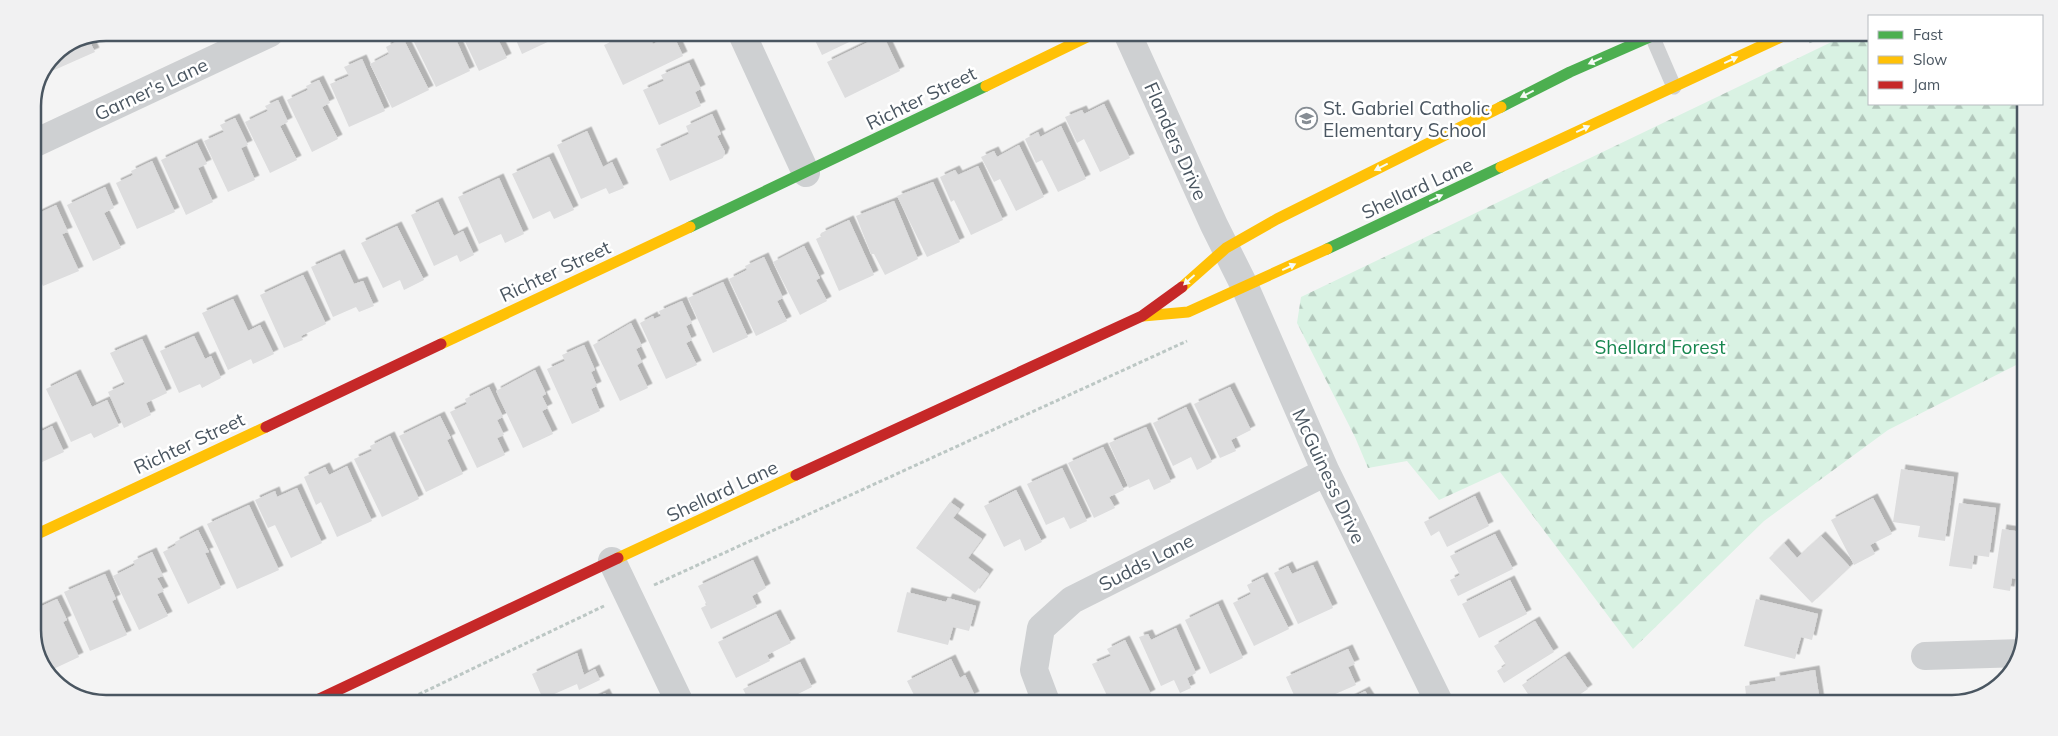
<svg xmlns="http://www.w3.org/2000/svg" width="2058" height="736" font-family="Mulish,sans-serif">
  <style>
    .forest { fill: url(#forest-firs) }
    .building { fill: #ddddde; filter: url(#shadow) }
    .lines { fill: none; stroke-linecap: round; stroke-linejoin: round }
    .path { stroke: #bcc7c4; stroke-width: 3; stroke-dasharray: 4 2.5; stroke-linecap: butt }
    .lane { stroke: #ced0d2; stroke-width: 15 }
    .street { stroke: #ced0d2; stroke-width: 28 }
    .fast { stroke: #4caf50; stroke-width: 11 }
    .slow { stroke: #ffc107; stroke-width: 11 }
    .jam { stroke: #c62828; stroke-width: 11 }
    .oneway { fill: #f6fbf6 }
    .labels { text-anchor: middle; stroke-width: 5; stroke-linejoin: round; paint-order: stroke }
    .street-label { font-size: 19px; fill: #4a5661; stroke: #fff }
    .poi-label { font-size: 19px; fill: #4a5661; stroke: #fff; text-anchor: start }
    .park-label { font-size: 19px; fill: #17864f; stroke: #fff }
    .rim { fill: none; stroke: #4a5661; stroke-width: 2.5 }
  </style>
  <defs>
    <pattern id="forest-firs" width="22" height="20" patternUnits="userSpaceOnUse" patternTransform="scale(1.25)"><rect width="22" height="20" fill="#d9f2e3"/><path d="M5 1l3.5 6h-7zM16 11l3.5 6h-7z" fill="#b2c7bb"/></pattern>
    <filter id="shadow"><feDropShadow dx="4.5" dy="-4.5" stdDeviation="0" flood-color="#0004"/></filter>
  </defs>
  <rect width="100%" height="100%" fill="#f4f4f4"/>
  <path class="forest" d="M1844,36H1869V104H2025L2024,361L1888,430L1764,521L1633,649L1500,472L1439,500L1407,461L1368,468L1355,437L1297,323L1301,297Z"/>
  <path class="building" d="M453,33L470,71L436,87L414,42L432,33Z
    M461,33H495L507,58L479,71Z
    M513,33H551L554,39L522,54Z
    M628,34H648L653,44L673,34L683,56L623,85L604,45Z
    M812,34H866L822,55Z
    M883,35L900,71L845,98L827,62Z
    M403,38L429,90L392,108L370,64L389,54L386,47Z
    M89,40L95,52L52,71L49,65L54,54Z
    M362,59L385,111L349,127L330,84L349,76L344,67Z
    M689,63L701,89L695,92L701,106L659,125L643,90L664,81L661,75Z
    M319,80L330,103L322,107L338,139L312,152L287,100L308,90L306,86Z
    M278,100L288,122L280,126L297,160L270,173L245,122L268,111L265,106Z
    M1104,104L1130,158L1100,172L1084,139L1077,143L1065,117L1082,110L1084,114Z
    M712,114L721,134L717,136L725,152L723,158L670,181L656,149L689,134L686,126Z
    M235,118L248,145L241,148L255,180L228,192L204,141L224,132L220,125Z
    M1061,126L1086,179L1058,192L1042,160L1036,163L1025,139L1038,132L1040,137Z
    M587,131L603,167L612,162L624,188L609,194L606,188L581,199L557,145Z
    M197,143L207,164L198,168L213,202L186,215L161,160Z
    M1019,145L1044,197L1016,211L1000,179L994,182L981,157L994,151L997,157Z
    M549,157L574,210L554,219L550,211L533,219L512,174Z
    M152,161L175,212L137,229L116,183L133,175L131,171Z
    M978,166L1003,220L971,235L954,200L951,202L940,177L955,170L958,175Z
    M499,178L524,234L505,243L501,234L479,244L458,197Z
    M933,182L960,242L927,257L897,196Z
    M105,187L114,208L104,213L121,248L93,261L67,205Z
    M894,201L918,259L885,275L874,254H871L856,216Z
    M438,202L454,236L463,231L474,255L460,262L457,255L434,266L411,215Z
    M56,205L68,232L62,234L79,271L43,286L33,263V216Z
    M849,220L874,275L839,291L816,239L822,236L821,233Z
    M397,226L424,280L404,290L400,280L383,288L361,243Z
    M804,246L820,278L816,280L827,301L800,315L773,262Z
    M340,254L354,284L363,281L374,306L359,312L356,307L333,317L311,267Z
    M764,257L783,298L777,301L787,321L756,336L729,279L747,270L745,266Z
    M303,275L326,324L301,336L303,340L284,348L260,295Z
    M723,282L748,337L713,353L688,298Z
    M233,299L248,331L260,325L274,354L253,364L251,359L228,370L202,313Z
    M682,301L692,323L686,326L692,340L686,343L697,365L666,379L640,323L653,316L654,319L661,316L659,311Z
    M631,323L642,346L636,349L642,362L637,365L648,388L620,401L593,345Z
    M194,336L205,359L211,356L221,378L202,388L200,384L179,393L160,351Z
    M142,339L167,393L146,403L151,415L124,428L108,392L125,384L110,353Z
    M584,345L595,370L591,372L597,386L591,389L600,411L572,424L547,369L565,361L562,355Z
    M535,370L546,394L542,396L548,408L542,411L553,434L523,448L496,391Z
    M76,374L92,407L107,400L119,426L94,438L91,433L71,442L46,389Z
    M489,387L503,417L497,420L504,435L497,438L505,455L477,468L450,412L467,404L465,399Z
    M1230,387L1251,430L1231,440L1236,451L1220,458L1194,404Z
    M1186,407L1212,462L1197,470L1191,457L1173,466L1153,423Z
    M440,416L451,438L447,440L463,474L426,492L399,436Z
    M33,422L38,433L52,426L64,452L40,463L38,459L33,462Z
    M1146,427L1171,482L1154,490L1149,479L1129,488L1109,443Z
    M390,436L419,499L382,517L354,459L372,451L370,446Z
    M1103,447L1124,490L1109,497L1115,508L1094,518L1068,463Z
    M347,466L372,521L337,537L321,502L316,505L304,477L325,467L329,475Z
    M1062,468L1087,521L1070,529L1064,517L1046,525L1027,484Z
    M1901,469L1954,477L1945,541L1918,537L1920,526L1893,522Z
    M297,488L322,543L291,558L275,525L268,528L255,500L275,491L277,497Z
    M1016,490L1042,542L1025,551L1020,539L1004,547L984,506Z
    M1475,496L1489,526L1447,547L1439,531L1431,536L1424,522Z
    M1873,498L1892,534L1870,545L1875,554L1854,565L1831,520Z
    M950,502L960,509L953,518L982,539L968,558L989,574L975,593L916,548Z
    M1959,503L1996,508L1989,557L1974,555L1972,569L1949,566Z
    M249,505L279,570L237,589L207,524Z
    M2002,529L2022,532V580L2012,578L2010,591L1993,588Z
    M198,530L209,552L205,553L221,588L188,604L163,552L176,545L175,542Z
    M1495,534L1513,569L1458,596L1450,580L1460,575L1450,556Z
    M1821,536L1850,567L1812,603L1769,558L1784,543L1797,558Z
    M152,552L163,576L157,578L164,591L157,594L168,616L139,630L113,576L135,565L133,561Z
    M753,560L766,588L752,596L757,607L711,629L701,608L707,605L698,586Z
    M1313,565L1333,608L1298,624L1274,573L1288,566L1292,574Z
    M105,574L116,599L112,601L127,635L90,651L64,592Z
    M1263,577L1289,629L1254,646L1233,603L1251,594L1247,585Z
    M1510,580L1527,614L1479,638L1462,604Z
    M907,592L946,602L948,598L976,606L969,631L953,627L948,645L897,632Z
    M57,599L67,620L63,622L79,657L47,672L33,635V610Z
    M1756,599L1818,614L1812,640L1801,637L1795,659L1744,646Z
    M1218,604L1243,658L1210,674L1185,620Z
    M776,614L791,643L767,655L770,661L736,678L718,642Z
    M1535,621L1554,652L1504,683L1497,671L1506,665L1494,646Z
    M1176,628L1196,673L1187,678L1191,688L1180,693L1174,680L1161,686L1139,637L1148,634L1151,640Z
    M1125,640L1151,694L1135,702H1110L1092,664L1111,656L1107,649Z
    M1348,649L1355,664L1348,667L1356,685L1317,702H1297L1286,677Z
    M577,653L584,675L595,669L600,680L579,690L577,684L543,699L532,674Z
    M1565,656L1588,689L1567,703H1534L1522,685Z
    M951,659L960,678L965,675L975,696L964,701H917L907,681Z
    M800,662L812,687L784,701H749L743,689Z
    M1815,670L1820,702L1747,703L1745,686L1776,681L1775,677Z
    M1365,691L1372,702H1344Z
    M605,693L609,701H589Z"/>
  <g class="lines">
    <path class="path" d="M1809,42L1822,36
      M654,585L1187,341
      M407,700L604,606"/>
    <path class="lane" d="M1652,36L1674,87"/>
    <path class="street" d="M742,34L806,173
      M1128,35L1214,225L1245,287L1326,472L1439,702
      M33,144L270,33
      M612,561L679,701
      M1925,656L2022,653
      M1046,702L1034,670L1041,628L1072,600L1326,472"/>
    <path class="fast" d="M1501,107L1570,72L1652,36
      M690,227L986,86
      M1327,249L1501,167"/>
    <path class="slow" d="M986,86L1091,35
      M1501,167L1783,36
      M1182,287L1226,248L1277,219L1501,107
      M1143,316L1188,312L1327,249
      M441,344L690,227
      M33,536L266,427
      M618,558L796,475"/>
    <path class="jam" d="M266,427L441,344
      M796,475L1142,316L1182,287
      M317,700L618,558"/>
  </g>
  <defs><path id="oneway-solid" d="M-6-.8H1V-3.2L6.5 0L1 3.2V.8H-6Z" transform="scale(1.25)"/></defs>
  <g class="oneway">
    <use href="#oneway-solid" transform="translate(1731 60) rotate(-25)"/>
    <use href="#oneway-solid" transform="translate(1595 61) rotate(156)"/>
    <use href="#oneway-solid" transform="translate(1527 94) rotate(153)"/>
    <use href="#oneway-solid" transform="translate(1583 129) rotate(-25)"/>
    <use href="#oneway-solid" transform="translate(1381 167) rotate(153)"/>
    <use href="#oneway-solid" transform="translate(1436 198) rotate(-25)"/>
    <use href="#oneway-solid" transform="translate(1289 267) rotate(-25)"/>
    <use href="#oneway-solid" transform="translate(1189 280) rotate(138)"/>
  </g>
  <defs>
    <symbol id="school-ring" viewBox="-11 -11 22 22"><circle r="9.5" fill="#fff" stroke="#868d94" stroke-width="1.5"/><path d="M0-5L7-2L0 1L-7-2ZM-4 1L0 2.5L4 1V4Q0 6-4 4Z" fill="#868d94"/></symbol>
  </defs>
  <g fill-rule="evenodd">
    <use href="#school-ring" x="1294" y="106" width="25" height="25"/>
  </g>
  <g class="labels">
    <g class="street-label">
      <text transform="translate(151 89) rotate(-25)" y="7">Garner's Lane</text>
      <text transform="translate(921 98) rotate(-26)" y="7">Richter Street</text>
      <text transform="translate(1176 141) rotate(66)" y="7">Flanders Drive</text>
      <text transform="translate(1417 188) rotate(-25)" y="7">Shellard Lane</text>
      <text transform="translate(555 271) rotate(-25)" y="7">Richter Street</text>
      <text transform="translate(189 443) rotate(-25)" y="7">Richter Street</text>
      <text transform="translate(1329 476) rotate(65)" y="7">McGuiness Drive</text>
      <text transform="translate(722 491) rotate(-25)" y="7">Shellard Lane</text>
      <text transform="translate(1146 562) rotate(-27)" y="7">Sudds Lane</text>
    </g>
    <g class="poi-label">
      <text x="1323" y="115">St. Gabriel Catholic<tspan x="1323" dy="22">Elementary School</tspan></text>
    </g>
    <g class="park-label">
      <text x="1660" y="354">Shellard Forest</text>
    </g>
  </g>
  <path d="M0 0H2058V736H0ZM106 41H1952A65 65 0 0 1 2017 106V630A65 65 0 0 1 1952 695H106A65 65 0 0 1 41 630V106A65 65 0 0 1 106 41Z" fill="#f1f1f2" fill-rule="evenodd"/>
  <path class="rim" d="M106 41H1952A65 65 0 0 1 2017 106V630A65 65 0 0 1 1952 695H106A65 65 0 0 1 41 630V106A65 65 0 0 1 106 41Z"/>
  <rect x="1868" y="15" width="175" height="90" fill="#ffffff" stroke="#b7bbc0"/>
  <rect x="1878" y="31" width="25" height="8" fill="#4caf50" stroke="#b7bbc0"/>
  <text x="1913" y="40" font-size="15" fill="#4a5661">Fast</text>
  <rect x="1878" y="56" width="25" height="8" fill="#ffc107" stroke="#b7bbc0"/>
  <text x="1913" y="65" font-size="15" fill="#4a5661">Slow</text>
  <rect x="1878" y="81" width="25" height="8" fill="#c62828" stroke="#b7bbc0"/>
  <text x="1913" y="90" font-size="15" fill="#4a5661">Jam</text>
</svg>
